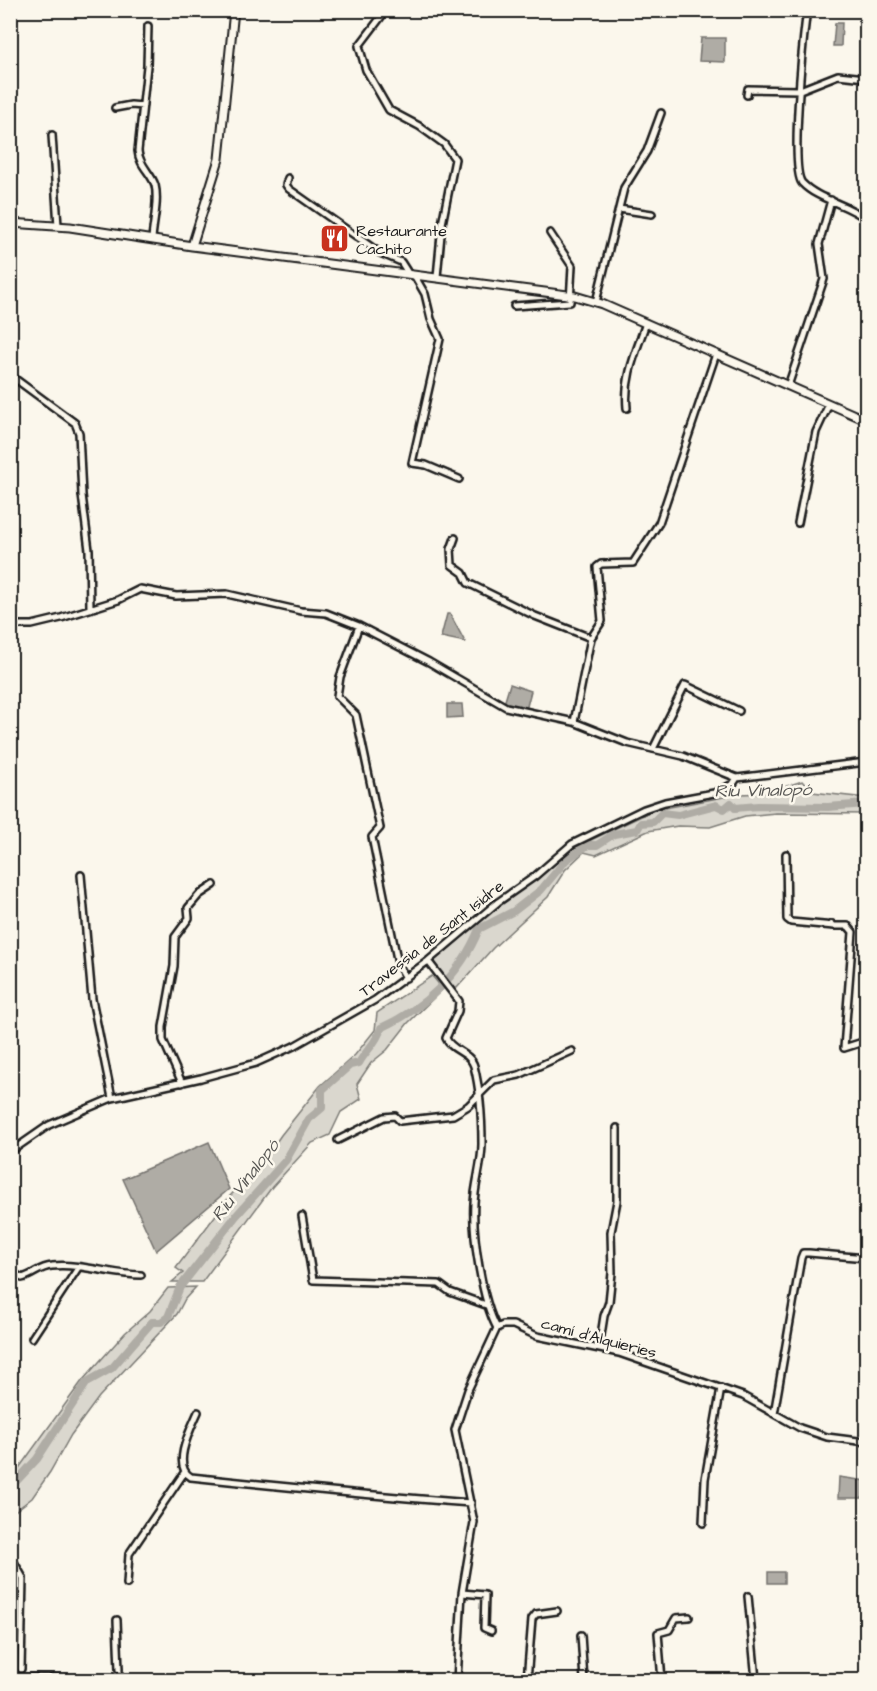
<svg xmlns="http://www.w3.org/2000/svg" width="877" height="1691" font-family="'Architects Daughter',sans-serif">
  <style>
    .green { fill: #dad7ce; stroke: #7b7a75; stroke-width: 1.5 }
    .water { fill: #afaca5; stroke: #74726e; stroke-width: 1.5 }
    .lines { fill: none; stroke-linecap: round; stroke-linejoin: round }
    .stream { stroke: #74726e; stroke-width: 1.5 }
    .river { stroke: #afaca5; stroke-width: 8 }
    .street-casing { stroke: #1c1c1c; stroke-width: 10 }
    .secondary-casing { stroke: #1c1c1c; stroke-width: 11 }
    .street { stroke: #fbf7ec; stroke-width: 5 }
    .secondary { stroke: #fbf7ec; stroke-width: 7 }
    .labels { text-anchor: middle; stroke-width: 5; stroke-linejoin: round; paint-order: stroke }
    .poi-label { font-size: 16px; fill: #1c1c1c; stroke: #fbf7ec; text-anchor: start }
    .street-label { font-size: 16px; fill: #1c1c1c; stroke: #fbf7ec }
    .water-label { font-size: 18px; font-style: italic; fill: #575653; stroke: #fbf7ec }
  </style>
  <rect width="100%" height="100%" fill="#fbf7ec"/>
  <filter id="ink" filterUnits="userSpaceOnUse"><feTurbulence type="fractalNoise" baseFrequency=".0167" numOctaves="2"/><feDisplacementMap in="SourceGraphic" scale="12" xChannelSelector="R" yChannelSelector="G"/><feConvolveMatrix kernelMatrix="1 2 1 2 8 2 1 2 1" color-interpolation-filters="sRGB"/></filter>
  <g filter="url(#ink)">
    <path class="green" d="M802,781L812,792L866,798V814L776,813L745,816L710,827L678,826L648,831L596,855L584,852L565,870L548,897L493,948L455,990L433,962L487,916L576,847L654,810L740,794L765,793Z
      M432,976L443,989L408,1023L387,1050L371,1063L357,1084L361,1099L341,1112L330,1135L312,1143L272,1187L202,1282H172L183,1273L176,1268L230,1196L261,1164L281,1135L320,1086L355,1055L375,1030L377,1013Z
      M196,1287L185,1299L177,1314L99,1397L71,1435L50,1472L32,1498L11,1514V1479L82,1381L125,1333L150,1311L168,1288Z"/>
    <path class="water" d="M835,23H842L841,46H833Z
      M701,38H725V62L699,61Z
      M447,614H450L465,642L441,637Z
      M510,684L531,691L526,710L504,704Z
      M447,704H462L463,717L447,718Z
      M209,1142L229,1189L156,1251L123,1179Z
      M839,1477L866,1481V1498H838Z
      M768,1572H784V1583H768Z"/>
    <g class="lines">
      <path class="stream" d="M10,1575L20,1583L19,1624"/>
      <path class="river" d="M10,1488L37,1459L87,1382L112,1368L152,1322H161L168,1317L180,1287L236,1216L286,1160L309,1119L322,1108V1090L350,1065L359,1063C366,1050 377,1043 381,1028C425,1008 461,974 479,929L514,911L541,890L566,860L588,845H597L614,834L637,830L641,823L653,822L662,813L678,815L716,805L724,809L731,803L735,808L758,806L828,807L866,804"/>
      <defs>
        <path id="street" d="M381,17L359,46L366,70L389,110L419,126L444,144L455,159L442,224L437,277
          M806,17C803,41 790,169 802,183C818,200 848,204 866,219
          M148,26L147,66L138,151C139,165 151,173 155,185C159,201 153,223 152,239
          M10,48V93
          M747,95L748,89L800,90L838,75L866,78
          M115,108L131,105L143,106
          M52,135L58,226
          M288,178L286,185L289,189L380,253L401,262L408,273
          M619,209L652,214
          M414,275L425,294L431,319L440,339L412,463L426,465L459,479
          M596,302L624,188L647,151L661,113
          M514,306L570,302L572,266L550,233
          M10,375L75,423L79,433L82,495L89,550L90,608
          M788,386L824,279L819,244L831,200
          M627,408C624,377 636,352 646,323
          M798,523L816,432L829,404
          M455,538L451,549L452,565L463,573L468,583L535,616L591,638
          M10,625H32L61,618L118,600L140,589L176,596L227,594L301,611L326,613L359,626L429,662L506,707L574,722L627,743L683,756L737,778
          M359,626L340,677L337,696L356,715L380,828L372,837L398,964L406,978
          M574,722L591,638L602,621L597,567L601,564L633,563L659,523L716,354
          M653,749L685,685L739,711
          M786,854L787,919L791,922L834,926
          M81,875L92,999L112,1098
          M832,924L834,926H848L853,932L844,1048L866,1041
          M428,961L459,1001L458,1011L446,1038C451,1051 470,1052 474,1066C480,1090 482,1119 482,1144C482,1164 475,1183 474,1203C472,1235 482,1301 497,1328
          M182,1083L163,1040V1027L174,966L175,937L189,918L188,908L199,895L214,885
          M338,1140L384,1117L395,1116L400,1121L453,1115L468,1106L494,1080L519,1075L572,1051
          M10,1152L49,1125L112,1098L201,1078L256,1063L294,1046L375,1000L428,961L498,902L534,877L572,844L644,809L665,802L714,793L733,784L737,778L866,762
          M302,1216L313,1280L439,1284L450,1292L486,1305
          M10,1271L22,1278C34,1275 39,1267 52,1266C82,1263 112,1275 141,1275
          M32,1338L78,1268
          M599,1348L604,1316L609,1302L612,1273L611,1232L617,1201V1128
          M198,1412C191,1428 171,1466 191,1477C284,1487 377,1496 471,1503
          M774,1414L801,1258L803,1253H809L866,1258
          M703,1523L705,1479L721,1388
          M10,1555L23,1578L21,1669
          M127,1584L129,1554L184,1473
          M462,1593L485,1595L484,1628L491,1631
          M748,1596L756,1680
          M117,1620L119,1670
          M581,1635L584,1680
          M457,1680L462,1593L474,1522L455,1430L468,1390L497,1328L503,1325H513L537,1336L619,1353L743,1396L800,1428L827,1437L866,1442
          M527,1680L532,1619L536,1614L557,1611
          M662,1680L658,1633L669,1630L676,1618L689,1617"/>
        <path id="secondary" d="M10,223L70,227L192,246L575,296L602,304L866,420
          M192,246L219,159L234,10
          M10,1678L143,1680"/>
      </defs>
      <use href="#street" class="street-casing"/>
      <use href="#secondary" class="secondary-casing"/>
      <use href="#street" class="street"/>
      <use href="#secondary" class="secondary"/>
    </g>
  </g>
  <defs>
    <symbol id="restaurant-square" viewBox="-11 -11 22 22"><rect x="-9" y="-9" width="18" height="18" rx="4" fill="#c8321e" stroke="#fbf7ec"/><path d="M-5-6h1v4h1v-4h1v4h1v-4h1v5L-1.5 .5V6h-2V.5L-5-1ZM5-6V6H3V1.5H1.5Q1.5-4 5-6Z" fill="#fff"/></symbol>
  </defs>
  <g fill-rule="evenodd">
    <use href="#restaurant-square" x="318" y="222" width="33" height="33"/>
  </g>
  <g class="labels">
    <g class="poi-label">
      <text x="356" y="236">Restaurante<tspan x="356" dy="18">Cachito</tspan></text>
    </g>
    <g class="street-label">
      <text transform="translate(431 938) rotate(-38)" y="6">Travessia de Sant Isidre</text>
      <text transform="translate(599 1337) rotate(15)" y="6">camí d'Alquieries</text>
    </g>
    <g class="water-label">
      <text transform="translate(763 790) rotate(-1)" y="6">Riu Vinalopó</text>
      <text transform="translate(245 1180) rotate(-52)" y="6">Riu Vinalopó</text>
    </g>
  </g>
  <rect width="877" height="1691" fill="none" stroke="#fbf7ec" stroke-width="36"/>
  <rect x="18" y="18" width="841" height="1655" fill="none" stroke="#1c1c1c" stroke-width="2" filter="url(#ink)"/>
</svg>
